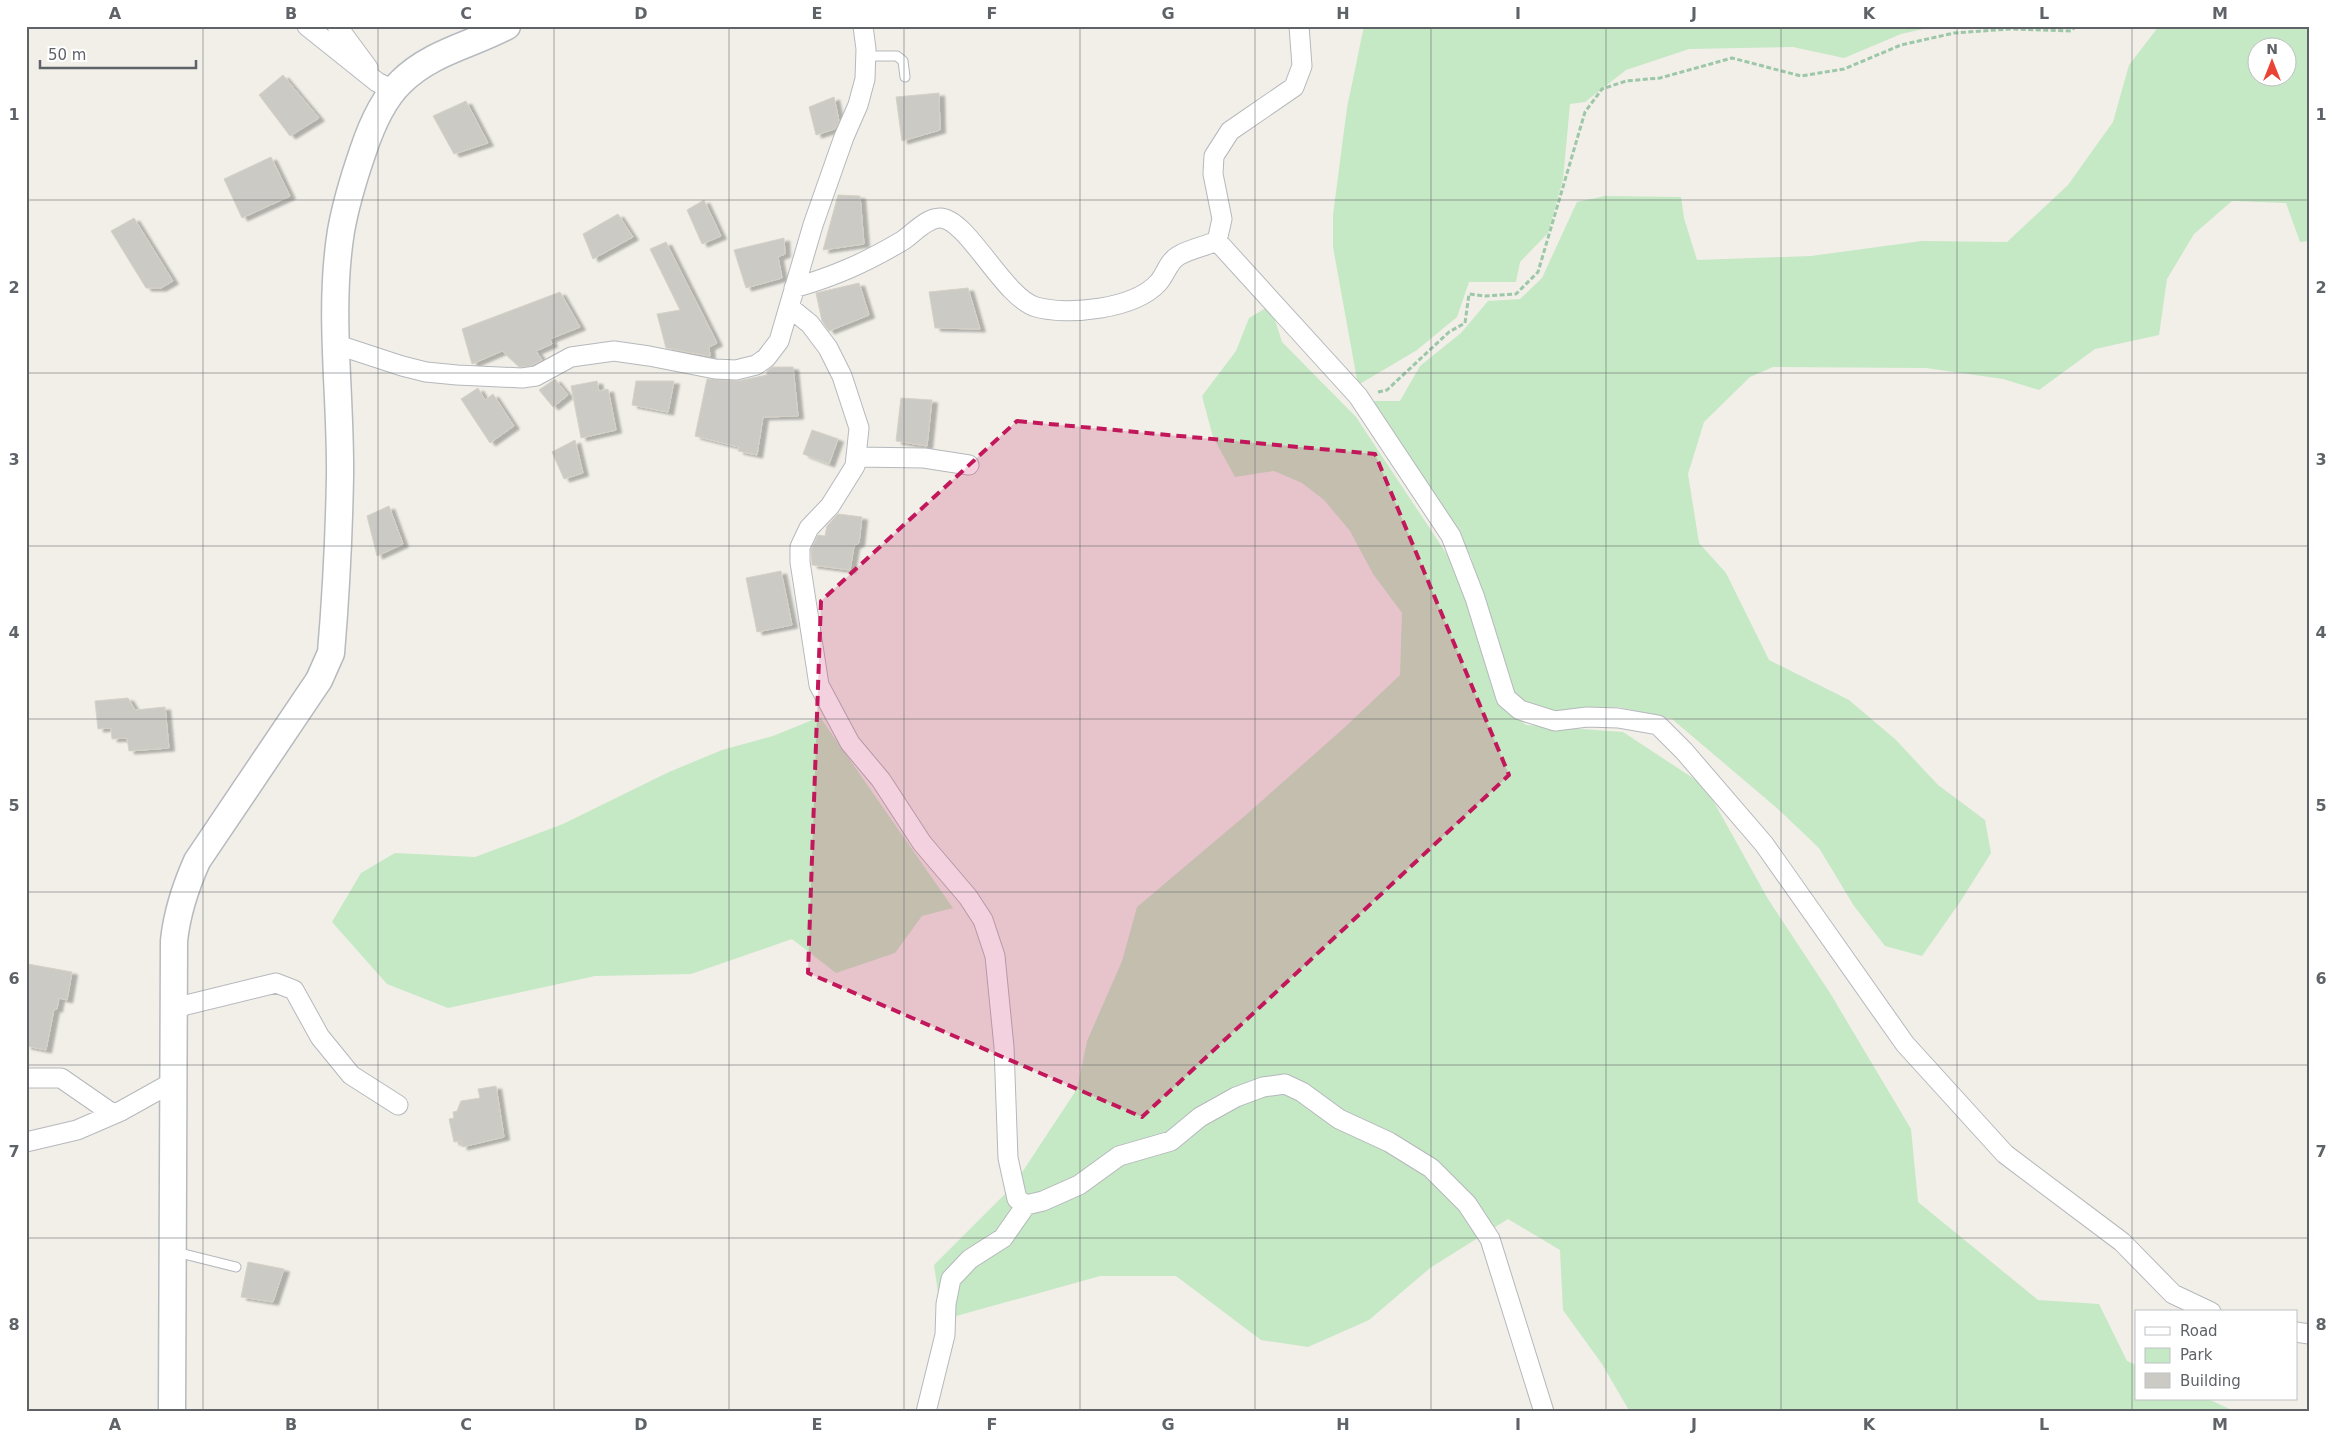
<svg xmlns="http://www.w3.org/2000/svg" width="2335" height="1438" font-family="'DejaVu Sans',sans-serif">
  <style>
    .green { fill: #c5e8c5; fill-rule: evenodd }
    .building { fill: #cccac5; stroke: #d6d1c6; filter: url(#shadow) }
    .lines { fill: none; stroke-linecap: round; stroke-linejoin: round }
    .lane-casing { stroke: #b5b8bc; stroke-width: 11 }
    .street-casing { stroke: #b5b8bc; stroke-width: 21 }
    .secondary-casing { stroke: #b6babf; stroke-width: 29 }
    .path { stroke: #9cc7a9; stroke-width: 3; stroke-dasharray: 5 2.5; stroke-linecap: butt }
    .lane { stroke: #fff; stroke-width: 9 }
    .street { stroke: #fff; stroke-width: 19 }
    .secondary { stroke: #fff; stroke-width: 26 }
    .marked { fill: #c2185b; fill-opacity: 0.2; stroke: #c2185b; stroke-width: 4; stroke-dasharray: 10 6; stroke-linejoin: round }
    .grid { fill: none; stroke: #5f6368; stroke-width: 1; stroke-opacity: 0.55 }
    .neatline { fill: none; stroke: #5f6368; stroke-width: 2 }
    .grid-label { font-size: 16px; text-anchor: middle; font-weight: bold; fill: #5f6368 }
  </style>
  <defs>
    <filter id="shadow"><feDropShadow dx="5.5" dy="3" stdDeviation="1" flood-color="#0004"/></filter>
  </defs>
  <rect width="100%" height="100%" fill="#f1efe8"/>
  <path class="green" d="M1364,26H1936L1901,34L1844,58L1793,47L1689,49L1626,70L1585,102L1570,104L1563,179L1548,233L1520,262L1516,282H1469L1457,317L1417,350L1358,385L1333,247V215L1347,108Z
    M2159,26H2309V241L2300,242L2286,203L2232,201L2194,234L2167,279L2159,335L2095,349L2039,390L2003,379L1926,368L1773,367L1750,377L1704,422L1688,474L1699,543L1726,573L1769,660L1849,700L1896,740L1938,785L1985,820L1991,853L1960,902L1922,956L1885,946L1854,906L1819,848L1778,809L1672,719L1619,707L1578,710H1542L1512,698L1479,604L1471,557L1435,505L1370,401H1400L1420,366L1461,333L1488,301L1520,299L1542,278L1577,202L1605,196L1681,197L1684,218L1697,260L1811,256L1922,241L2007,242L2068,185L2113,122L2129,65ZM2258,48H2288V78H2258Z
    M1266,308L1274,317L1282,342L1356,417L1452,562L1504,707L1526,725L1623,732L1705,786L1768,899L1830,993L1911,1129L1918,1202L2038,1300L2099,1304L2127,1361L2136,1365V1399H2208L2236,1412H1630L1602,1364L1563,1310L1560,1250L1508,1219L1430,1268L1369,1320L1308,1347L1261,1340L1176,1276H1100L942,1320L934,1265L1013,1186L1077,1089L1087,1041L1122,961L1137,907L1247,814L1345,727L1400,675L1402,613L1373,574L1350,531L1324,500L1302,483L1274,471L1235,477L1213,437L1202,396L1236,351L1249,318Z
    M820,717L953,908L922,916L895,953L836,973L792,939L691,974L595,976L448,1008L387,984L332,922L361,873L395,853L475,857L563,824L669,772L722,750L773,736Z"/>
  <path class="building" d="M283,75L319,118L290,136L259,95Z
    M939,93L940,130L902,141L896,97Z
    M834,97L839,121L835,129L816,135L809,107Z
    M466,101L488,143L454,154L433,116Z
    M271,157L290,196L242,218L224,179Z
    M838,195L860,196L864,244L823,250Z
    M704,200L721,236L702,244L687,210Z
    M618,214L633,237L593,259L583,234Z
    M134,218L173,281L161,288H146L111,231Z
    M784,238L785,254L778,257L782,278L746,288L734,250Z
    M666,242L717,343L709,347L710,356L666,348L657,314L680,310L650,249Z
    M859,283L869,315L829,331L822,321L816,293Z
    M968,288L980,329L935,328L929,292Z
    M560,292L580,327L550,339L552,344L536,351L542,360L530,366L519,367L502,351L472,364L462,329Z
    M772,367H793L798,416L763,417L757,455L738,451L739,447L695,436L707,379L738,381L767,375V371Z
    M555,379L568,395L553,407L539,390Z
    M597,381L599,391L608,389L616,430L581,438L571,386Z
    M636,381H674L668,412L632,405Z
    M478,388L485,400L493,394L514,426L490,443L461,399Z
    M901,398L932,400L927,446L896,441Z
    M812,430L838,439L829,464L803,454Z
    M575,440L583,473L564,479L552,452Z
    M389,506L403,544L377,556L367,516Z
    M838,514L862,517L859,543L854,546L850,570L812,565L811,550L818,535L825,536L827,526Z
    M781,571L792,625L757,632L746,578Z
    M128,698L135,710L165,707L169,748L129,751L127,738L112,739L111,728L98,729L95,701Z
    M28,964L72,972L67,1000L59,998L57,1009H54L46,1050L26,1046V974Z
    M496,1086L504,1137L462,1147L461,1141L454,1142L449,1119L454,1118L453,1112L457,1111L461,1101L480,1098L478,1089Z
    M248,1262L284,1269L273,1302L241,1297Z"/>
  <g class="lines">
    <defs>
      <path id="lane" d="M865,56H897L903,61L905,77
        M176,1252L236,1267"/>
      <path id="street" d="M307,26L377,82L395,91
        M337,26L368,68
        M1299,26L1302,66L1294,87L1230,131L1214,156L1213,174L1222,219L1217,241L1358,396L1451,536L1475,598L1506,698L1520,710L1555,721L1587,717L1618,718L1658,725L1684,751L1764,844L1905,1044L2005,1154L2122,1242L2173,1294L2211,1312
        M794,288C835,276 865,263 902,241C913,234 926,218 940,218C967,218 1004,298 1036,307C1068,316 1134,309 1158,283C1166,274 1168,262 1178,256C1189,249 1206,246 1217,241
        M789,307L810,324L828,348L842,376L859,428L855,466L830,506L809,528L800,547V562L819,685L850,743L881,780L922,843L968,897L983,920L995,956L1004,1047L1008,1158L1017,1199L1026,1205L1043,1201L1079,1185L1119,1156L1171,1141L1200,1117L1236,1097L1263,1087L1285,1084L1302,1092L1339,1119L1389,1142L1431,1168L1467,1204L1490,1239L1544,1412
        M335,344L402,366L426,372L457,375L522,378L536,376L571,357L614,351L649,356L715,369L736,370L756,365L766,358L779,341L813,225L844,137L858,105L865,79L866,49L863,26
        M856,457L924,458L969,465
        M174,1008L276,983L294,990L320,1037L351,1075L398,1105
        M26,1078H61L113,1114
        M26,1142L77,1130L121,1111L173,1082
        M2296,1332L2309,1334
        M926,1412L945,1335L946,1304L951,1279L970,1259L1003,1238L1026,1205"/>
      <path id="secondary" d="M172,1412L174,941C177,912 185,888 197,861L319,680L331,653C336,594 339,534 340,476C341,394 328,312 341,231C346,203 354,177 363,151C371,127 383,99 401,82C431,52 472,45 507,26"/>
    </defs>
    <use href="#lane" class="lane-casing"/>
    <use href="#street" class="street-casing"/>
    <use href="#secondary" class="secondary-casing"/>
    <path class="path" d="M1378,392L1387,390L1449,332L1465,323L1469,294L1485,296L1516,294L1538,272L1585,112L1602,89L1626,81L1660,78L1732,58L1801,76L1844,69L1901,45L1954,33L2010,29L2071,31L2076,26"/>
    <use href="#lane" class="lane"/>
    <use href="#street" class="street"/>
    <use href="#secondary" class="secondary"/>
  </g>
  <path class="marked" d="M1017,421L1375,454L1509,775L1142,1117L808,973L821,601Z"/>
  <path class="grid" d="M203,26V1412M378,26V1412M554,26V1412M729,26V1412M904,26V1412M1080,26V1412M1255,26V1412M1431,26V1412M1606,26V1412M1781,26V1412M1957,26V1412M2132,26V1412M26,200H2309M26,373H2309M26,546H2309M26,719H2309M26,892H2309M26,1065H2309M26,1238H2309"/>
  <rect width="2335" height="1438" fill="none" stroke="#ffffff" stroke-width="55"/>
  <rect x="2135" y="1310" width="162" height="90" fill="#ffffff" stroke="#bfc1c3"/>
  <rect x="2145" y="1327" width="25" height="8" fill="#ffffff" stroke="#bfc1c3"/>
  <text x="2180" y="1336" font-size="15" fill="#5f6368">Road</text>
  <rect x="2145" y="1348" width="25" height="15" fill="#c5e8c5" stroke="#bfc1c3"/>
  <text x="2180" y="1360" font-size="15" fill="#5f6368">Park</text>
  <rect x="2145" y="1373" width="25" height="15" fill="#cccac5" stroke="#bfc1c3"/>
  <text x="2180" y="1386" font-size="15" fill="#5f6368">Building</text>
  <g transform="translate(2272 62)"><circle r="24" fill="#ffffff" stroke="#bfc1c3"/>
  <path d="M0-4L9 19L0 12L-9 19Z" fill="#ea4335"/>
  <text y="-8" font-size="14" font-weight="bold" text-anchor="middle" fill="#5f6368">N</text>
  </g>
  <path d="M40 60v8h156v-8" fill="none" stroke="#5f6368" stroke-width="2.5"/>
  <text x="48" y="60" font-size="15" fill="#5f6368" stroke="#ffffff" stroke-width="4" paint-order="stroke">50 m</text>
  <rect x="28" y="28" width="2280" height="1382" class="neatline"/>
  <g class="grid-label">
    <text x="115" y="19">A</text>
    <text x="291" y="19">B</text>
    <text x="466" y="19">C</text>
    <text x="641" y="19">D</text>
    <text x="817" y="19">E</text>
    <text x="992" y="19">F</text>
    <text x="1168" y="19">G</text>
    <text x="1343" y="19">H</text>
    <text x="1518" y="19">I</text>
    <text x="1694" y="19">J</text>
    <text x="1869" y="19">K</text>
    <text x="2044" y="19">L</text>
    <text x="2220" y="19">M</text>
    <text x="14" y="120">1</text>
    <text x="2321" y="120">1</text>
    <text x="14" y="293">2</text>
    <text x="2321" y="293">2</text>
    <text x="14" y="465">3</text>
    <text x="2321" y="465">3</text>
    <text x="14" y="638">4</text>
    <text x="2321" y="638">4</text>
    <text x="14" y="811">5</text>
    <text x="2321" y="811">5</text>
    <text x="14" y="984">6</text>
    <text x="2321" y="984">6</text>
    <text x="14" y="1157">7</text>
    <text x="2321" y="1157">7</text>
    <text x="14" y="1330">8</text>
    <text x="2321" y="1330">8</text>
    <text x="115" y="1430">A</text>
    <text x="291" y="1430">B</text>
    <text x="466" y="1430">C</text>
    <text x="641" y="1430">D</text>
    <text x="817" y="1430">E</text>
    <text x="992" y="1430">F</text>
    <text x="1168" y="1430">G</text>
    <text x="1343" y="1430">H</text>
    <text x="1518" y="1430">I</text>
    <text x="1694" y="1430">J</text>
    <text x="1869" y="1430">K</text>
    <text x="2044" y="1430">L</text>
    <text x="2220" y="1430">M</text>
  </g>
</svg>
